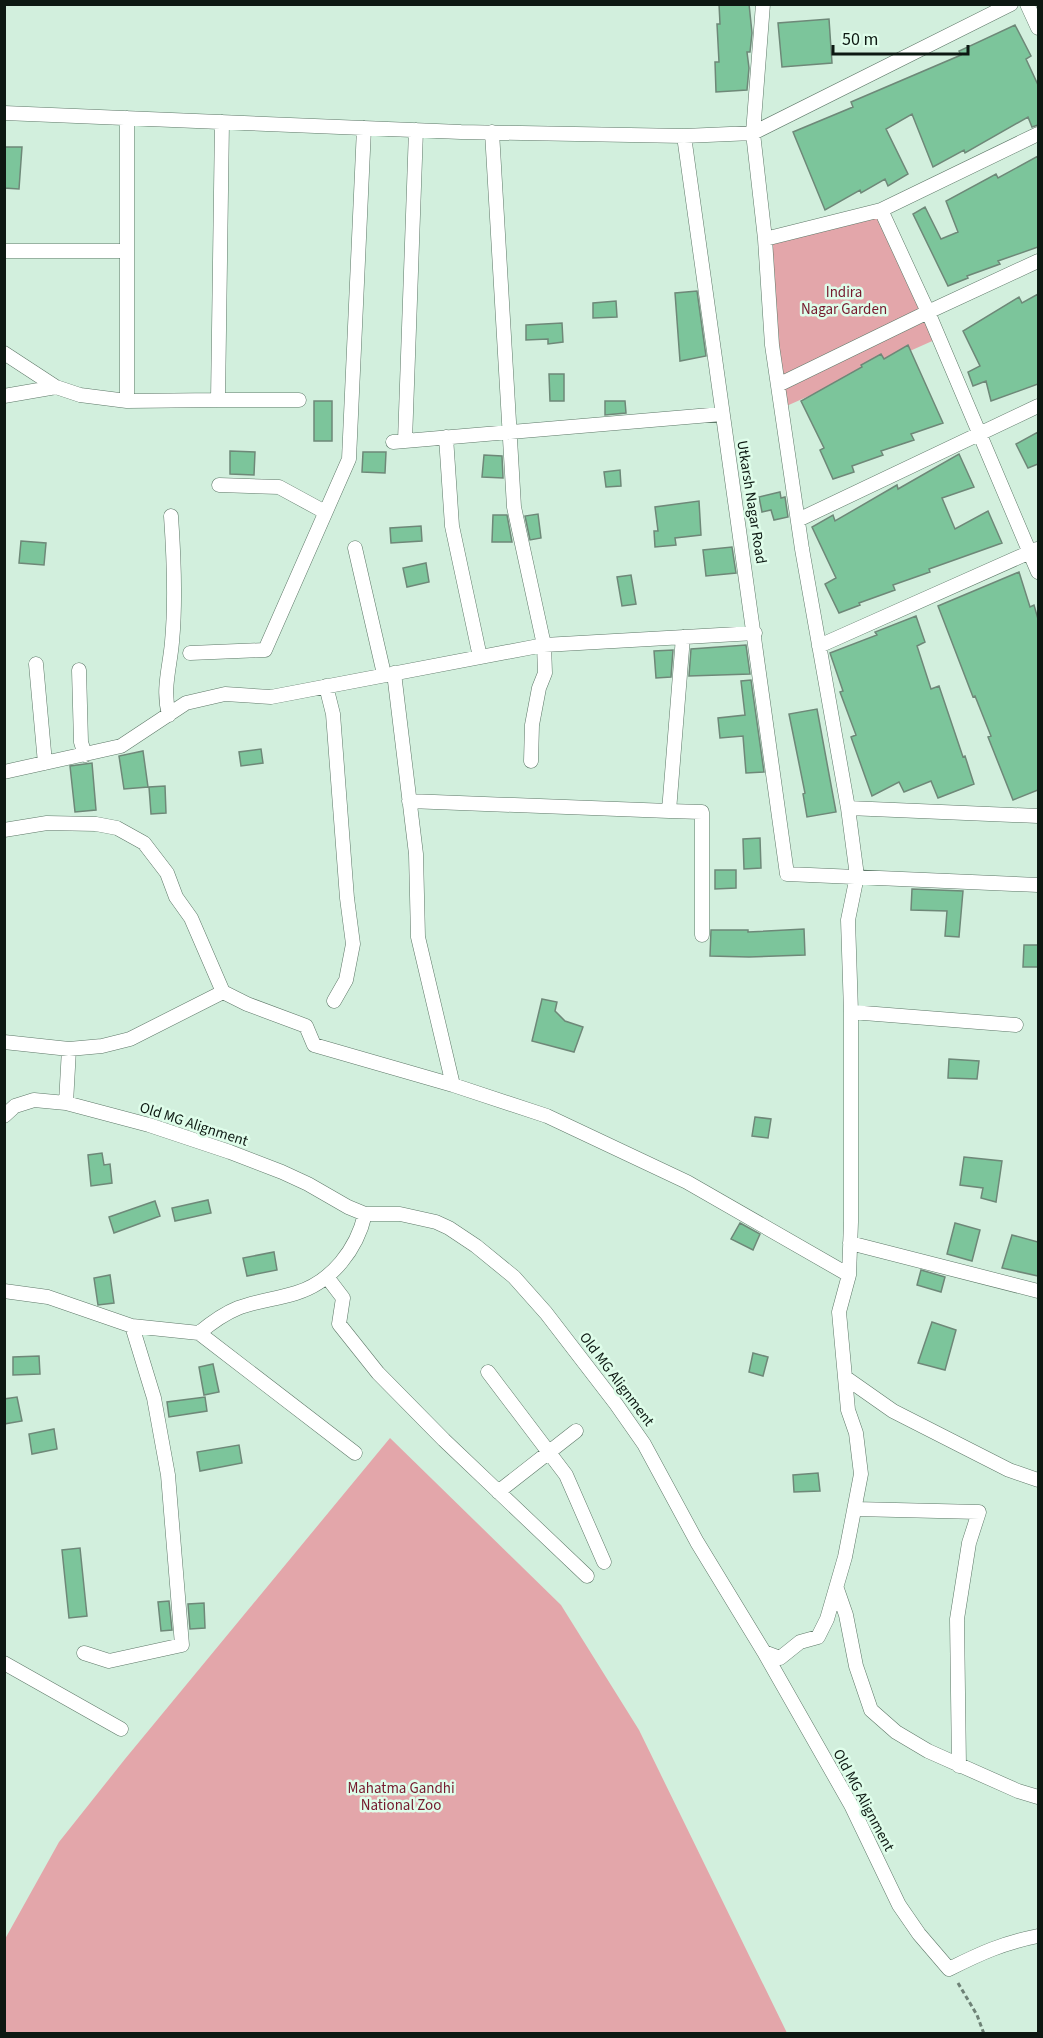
<svg xmlns="http://www.w3.org/2000/svg" width="1043" height="2038" font-family="'Source Sans 3',sans-serif">
  <style>
    .green { fill: #e3a6aa }
    .building { fill: #7cc59b; stroke: #6e8878; stroke-width: 1.5 }
    .lines { fill: none; stroke-linecap: round; stroke-linejoin: round }
    .minor-casing { stroke: #5e7868; stroke-width: 15 }
    .path { stroke: #6e8276; stroke-width: 3; stroke-dasharray: 4.5 3; stroke-linecap: butt }
    .minor { stroke: #fff; stroke-width: 14 }
    .labels { text-anchor: middle; stroke-width: 5; stroke-linejoin: round; paint-order: stroke }
    .park-label { font-size: 15px; fill: #75192d; stroke: #dffdea }
    .street-label { font-size: 15px; fill: #0d1812; stroke: #dffdea }
  </style>
  <rect width="100%" height="100%" fill="#d2efdd"/>
  <path class="green" d="M881,210L939,338L782,408L765,239Z
    M390,1438L561,1605L639,1730L787,2033H5V1939L59,1842L125,1759Z"/>
  <path class="building" d="M719,4H749L752,33L750,52H747L749,68L747,90L716,92L715,62H719L717,24H720Z
    M829,19L832,63L782,67L778,23Z
    M1015,25L1031,56L1026,59L1038,85V125L1032,127L1028,117L965,153L964,150L933,167L912,114L886,129L908,174L888,186L885,179L861,193L860,190L825,210L793,132L853,107L851,102L961,55L959,51Z
    M4,147H22L19,189L4,188Z
    M1038,156V247L998,261L1000,264L967,276L968,278L948,286L913,214L925,207L941,239L958,232L946,201L996,174L998,178Z
    M697,291L706,356L680,361L675,293Z
    M1038,294V384L991,401L986,381L973,386L968,372L980,366L963,331L1019,297L1022,303Z
    M616,301L617,317L593,318V303Z
    M562,323L563,342L548,344V339L526,340V325Z
    M908,345L943,423L911,434L914,440L881,451L883,455L852,466L854,472L833,479L820,450L824,448L801,401L862,367L861,365L881,354L884,359Z
    M549,374H564V401H550Z
    M314,401H332V441H314Z
    M605,401H625L626,413L605,415Z
    M1038,432V464L1028,468L1016,444Z
    M230,451L255,452L254,475L230,474Z
    M363,452H386L385,473L362,472Z
    M959,454L974,487L942,498L955,529L988,511L1002,543L929,569L930,572L893,585L895,590L859,603L860,605L839,613L825,584L836,578L812,527L833,515L835,521L897,485L898,489Z
    M484,455L502,456L503,478L482,477Z
    M620,470L621,486L606,487L604,472Z
    M780,492L781,498L785,497L788,517L774,520L771,510L762,512L759,497Z
    M699,501L701,535L675,538L676,545L655,547L654,531H658L655,507Z
    M538,514L541,538L530,540L525,516Z
    M493,515H507L512,542H492Z
    M421,526L422,541L391,543L390,528Z
    M21,541L46,543L44,565L19,563Z
    M732,547L736,573L706,576L703,550Z
    M426,563L429,582L407,587L403,568Z
    M1019,572L1030,607L1034,605L1038,619V790L1013,800L988,737L991,736L975,696L973,697L938,606Z
    M631,575L636,604L622,606L617,577Z
    M916,616L925,642L917,646L931,689L939,686L963,757L965,756L974,784L938,798L931,781L904,792L899,782L872,796L851,737L856,735L840,692L843,691L830,653L877,635L875,632Z
    M746,645L750,674L689,676L691,649Z
    M673,650L671,677L656,678L654,651Z
    M751,680L764,772L746,773L743,736L720,738L718,718L745,715L741,681Z
    M817,709L836,812L807,817L803,794L805,793L789,714Z
    M261,749L263,763L241,766L239,752Z
    M143,751L148,787L124,789L119,756Z
    M92,763L96,810L75,812L70,766Z
    M165,786L166,813L151,814L149,787Z
    M760,838L761,868L744,869L743,839Z
    M715,870H736V888L715,889Z
    M912,889L963,891L959,937L945,936L947,911L911,910Z
    M804,929L805,955L749,957L710,956L711,930H748V932Z
    M1024,945H1038V967H1023Z
    M542,999L557,1002L555,1011L565,1021L583,1027L574,1052L532,1041Z
    M949,1059L979,1061L977,1079L948,1078Z
    M755,1117L771,1119L768,1138L752,1136Z
    M102,1153L104,1165L110,1164L112,1183L91,1186L88,1155Z
    M964,1157L1002,1161L996,1202L981,1198L983,1188L960,1185Z
    M208,1200L211,1213L175,1221L172,1208Z
    M155,1201L160,1216L114,1233L109,1217Z
    M740,1223L760,1234L753,1250L731,1239Z
    M955,1223L980,1230L972,1261L947,1254Z
    M1012,1235L1038,1242V1276L1002,1268Z
    M274,1252L277,1270L247,1276L243,1258Z
    M921,1270L945,1277L941,1292L917,1285Z
    M110,1275L114,1303L98,1305L94,1278Z
    M932,1322L956,1330L945,1370L918,1363Z
    M753,1353L768,1357L763,1376L749,1372Z
    M39,1356L40,1374L13,1375V1357Z
    M213,1364L219,1392L204,1395L199,1367Z
    M17,1397L22,1421L4,1424V1399Z
    M205,1397L207,1411L169,1417L167,1402Z
    M54,1429L57,1449L32,1454L29,1434Z
    M239,1445L242,1463L200,1471L197,1452Z
    M818,1473L820,1491L794,1492L793,1475Z
    M80,1548L87,1616L69,1618L62,1550Z
    M169,1601L172,1630L161,1631L158,1602Z
    M204,1603L205,1628L190,1629L188,1604Z"/>
  <g class="lines">
    <defs>
      <path id="minor" d="M763,4L753,133L765,239L772,345L802,549L848,808L857,876L848,920L851,1012V1222L849,1275
        M1027,4L1038,28
        M4,113L461,132L684,136L753,133L1011,4
        M127,118V401L218,400
        M222,122L218,400H299
        M492,132L514,507L544,645L545,673L539,688L532,725L531,761
        M1038,134L881,210L928,312L1038,572
        M684,136L787,874L1038,885
        M765,239L881,210
        M4,251H127
        M4,353L56,387L80,395L127,401
        M778,385L928,312L1038,261
        M4,396L56,387
        M446,437L452,526L480,657
        M405,441L416,130
        M393,442L722,414
        M219,485L279,487L325,512
        M798,520L1038,406
        M355,548L384,674
        M683,637L669,811L702,812V935
        M819,646L1037,549
        M190,653L265,650L349,459L364,128
        M36,664L45,763
        M79,670L81,742L85,755
        M394,673L416,854L418,937L453,1085
        M326,686L333,714L347,898L353,944L346,980L334,1001
        M169,715C162,689 170,667 172,642C176,600 174,558 171,516
        M4,772L121,746L186,703L225,694L271,697L544,645L755,633
        M409,801L669,811
        M848,808L1038,816
        M4,830L47,823L96,824L117,828L144,843L167,873L176,897L191,918L223,992L247,1004L306,1026L314,1045L453,1085L547,1116L687,1182L849,1275L839,1312L848,1410L856,1433L861,1474L845,1557L827,1619L818,1637L800,1642L780,1658L764,1652
        M851,1012L1016,1025
        M4,1042L69,1049L102,1046L130,1039L223,992
        M66,1103L69,1049
        M4,1116L15,1106L34,1100L66,1103L149,1125L230,1152L282,1172L308,1184L348,1207L365,1214H400L436,1222L449,1228L476,1246L514,1277L546,1313L616,1404L644,1444L697,1542L764,1652L851,1805L899,1905L919,1934L949,1969C981,1953 1003,1943 1038,1936
        M850,1243L1038,1291
        M327,1277L343,1298L339,1324L378,1373L444,1440L587,1576
        M4,1291L48,1297L132,1326L199,1333L355,1453
        M199,1333C211,1323 223,1314 238,1308C256,1301 277,1299 296,1293C332,1282 357,1249 365,1214
        M488,1372L566,1475L604,1562
        M846,1378L893,1411L1009,1470L1038,1480
        M498,1492L576,1431
        M855,1509L979,1512L969,1543L957,1619L959,1766
        M837,1589L846,1615L856,1666L871,1710L896,1732L928,1751L1018,1791L1038,1797
        M84,1653L109,1661L182,1645L168,1475L154,1398L132,1326
        M4,1663L121,1729"/>
    </defs>
    <use href="#minor" class="minor-casing"/>
    <path class="path" d="M958,1983L977,2015L984,2034"/>
    <use href="#minor" class="minor"/>
  </g>
  <g class="labels">
    <g class="park-label">
      <text x="844" y="297">Indira<tspan x="844" dy="17">Nagar Garden</tspan></text>
      <text x="401" y="1793">Mahatma Gandhi<tspan x="401" dy="17">National Zoo</tspan></text>
    </g>
    <g class="street-label">
      <text transform="translate(752 502) rotate(81)" y="5">Utkarsh Nagar Road</text>
      <text transform="translate(194 1124) rotate(18)" y="5">Old MG Alignment</text>
      <text transform="translate(617 1379) rotate(53)" y="5">Old MG Alignment</text>
      <text transform="translate(864 1800) rotate(62)" y="5">Old MG Alignment</text>
    </g>
  </g>
  <rect width="1043" height="2038" fill="none" stroke="#0d1812" stroke-width="12"/>
  <path d="M833 45v9h135v-9" fill="none" stroke="#0d1812" stroke-width="3"/>
  <text x="842" y="45" font-size="18" fill="#0d1812" stroke="#dffdea" stroke-width="4.5" paint-order="stroke">50 m</text>
</svg>
